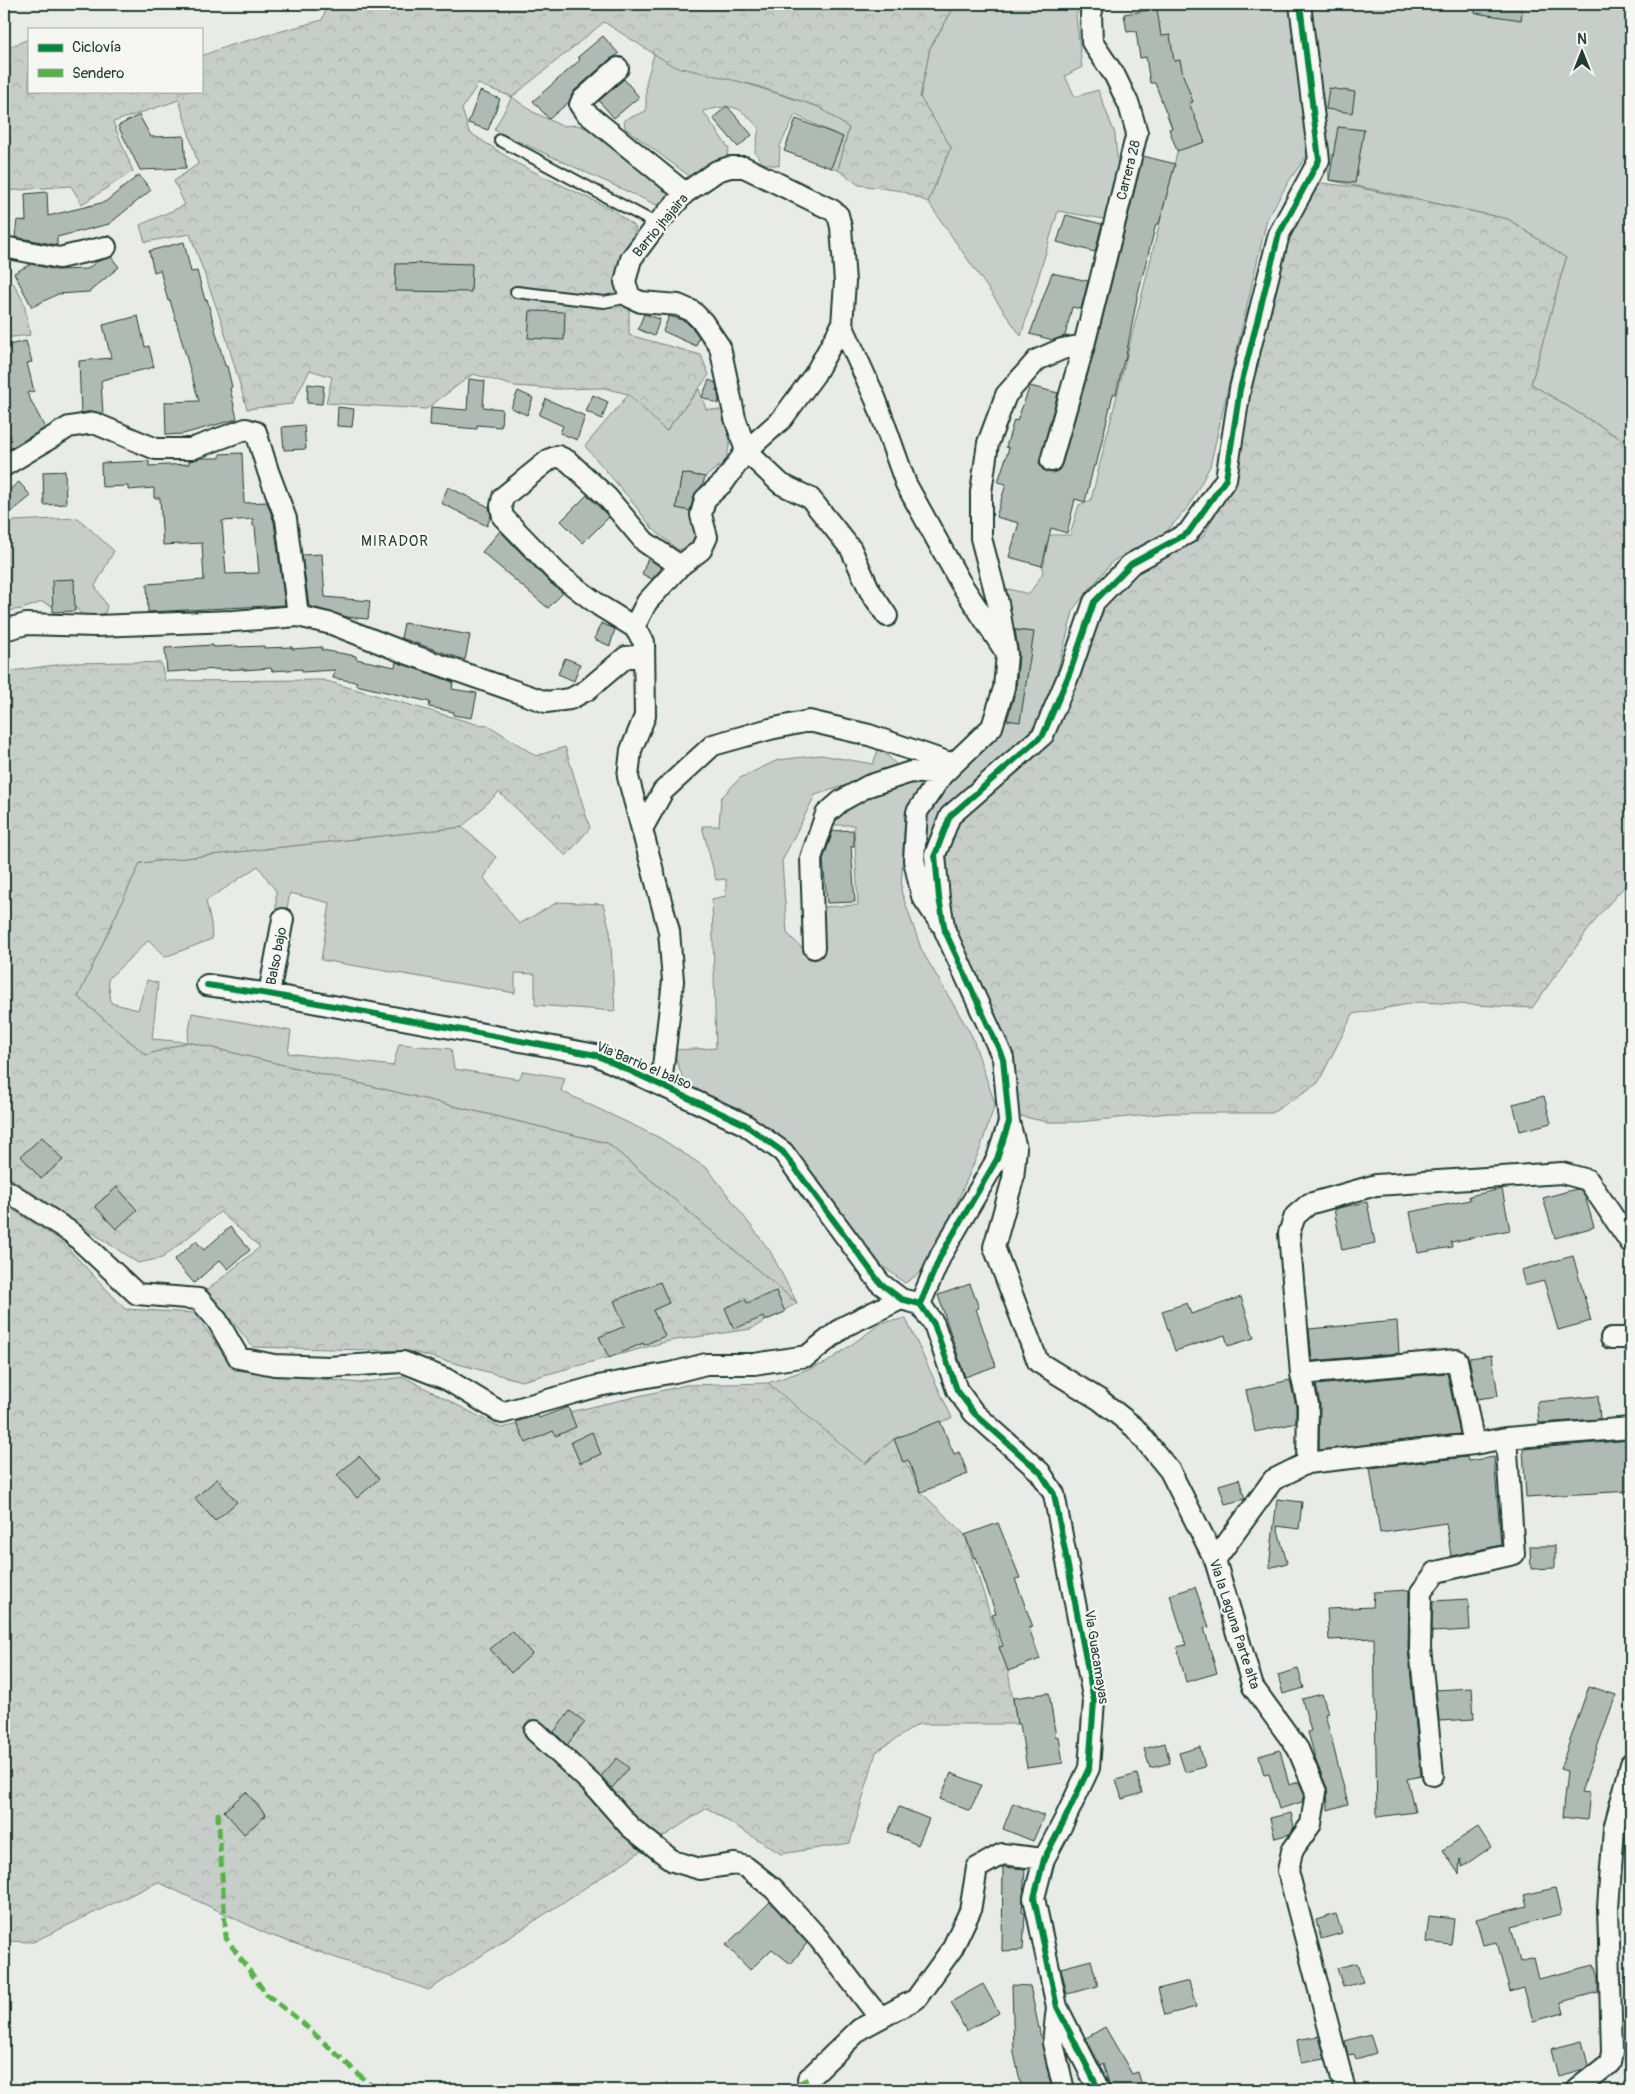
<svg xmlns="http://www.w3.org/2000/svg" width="1635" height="2094" font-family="Pangolin,sans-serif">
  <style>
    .green { fill: #c7cec9; stroke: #73867e }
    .forest { fill: url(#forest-crowns); stroke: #73867e }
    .building { fill: #b0bab5; stroke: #1f3d34; fill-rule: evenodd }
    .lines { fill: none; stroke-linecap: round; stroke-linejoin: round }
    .lane-casing { stroke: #1f3d34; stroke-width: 14 }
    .street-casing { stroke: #1f3d34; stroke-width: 24 }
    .lane { stroke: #f6f6f2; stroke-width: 10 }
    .street { stroke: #f6f6f2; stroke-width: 20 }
    .quiet { stroke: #55b346; stroke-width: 5; stroke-dasharray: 10 5; stroke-linecap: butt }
    .cycleway-casing { stroke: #f6f6f2; stroke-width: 9 }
    .cycleway { stroke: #00873e; stroke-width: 6 }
    .labels { text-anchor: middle; stroke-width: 4.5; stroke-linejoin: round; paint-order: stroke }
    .street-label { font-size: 14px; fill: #1f3d34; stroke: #f6f6f2 }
    .neighbourhood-label { font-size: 15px; letter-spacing: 1px; fill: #1f3d34; stroke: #f6f6f2 }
  </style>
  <defs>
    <pattern id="forest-crowns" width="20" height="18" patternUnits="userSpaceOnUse" patternTransform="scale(1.25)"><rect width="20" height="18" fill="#c7cec9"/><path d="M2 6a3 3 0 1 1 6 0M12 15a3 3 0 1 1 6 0" fill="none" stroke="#aab2ad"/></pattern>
  </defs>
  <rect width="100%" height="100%" fill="#e9ebe7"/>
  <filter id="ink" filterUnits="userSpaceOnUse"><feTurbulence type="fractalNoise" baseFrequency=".02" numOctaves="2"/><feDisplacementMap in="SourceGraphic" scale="10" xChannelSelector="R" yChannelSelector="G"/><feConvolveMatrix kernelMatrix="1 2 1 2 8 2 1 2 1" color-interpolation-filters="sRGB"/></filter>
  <g filter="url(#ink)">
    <path class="green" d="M953,4H1081L1076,15L1082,67L1065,76L1075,97L1098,90L1115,134L1118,171L1104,219L1058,211L1021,336L928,202L951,147L920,98L930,48L953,9Z
      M1145,4H1289L1299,50L1310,151L1289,181L1267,219L1210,466L1189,506L1166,532L1113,561L1074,608L1054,684L1038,720L1014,752L951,808L932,916L921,841L924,818L1010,692L1023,695L1033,632L1012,629L1004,588L1029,594L1042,575L1049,535H1070L1079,505L1091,500L1180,141Z
      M1311,4H1631V455L1621,439L1531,384L1566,258L1508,219L1329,180Z
      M654,54L819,107L849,128L838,170L831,168L842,137L795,115L780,146L779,166L762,163L755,152L759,128C737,104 735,104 703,111L729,149L726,158L700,184L625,128L624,120L646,111V83Z
      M512,97L533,112L562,126L578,125L598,133L673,193L661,207L494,130Z
      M4,282L14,284L24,303L30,335L4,338Z
      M699,389L706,409L730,411L734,422L726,461L705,477L682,473L676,508L699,512L700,526L688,548L678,550L653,529L630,499L585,446L629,394L666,431Z
      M78,518L114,551L95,586L107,606L105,613L85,619L77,609L63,605L52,606L42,602L22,609L4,611V523L14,521Z
      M879,747L900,768L815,795L782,861L787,933L814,960L823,954V907L858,905L854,825H832L845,806L899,780L923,783L905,813L901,891L922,951L972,1036L995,1104L980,1149L945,1230L920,1273L905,1283L876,1261L762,1122L685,1085L673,1050L716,1048L712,899L726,896V879L716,880L702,826H719L721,798L740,778L778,760L821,755L873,764Z
      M462,827L496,857L484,878L519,924L558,902L603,904L610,931L615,1011L535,1005V974L515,973V993L321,960L330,903L290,893L287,908L276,913V891L258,866L206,901L211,923L212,939L165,957L149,940L108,979L111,1003L138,1010L147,980L158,983L152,1039L187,1042L192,1013L291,1031L288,1053L393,1066L399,1044L451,1049L454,1069L519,1079L523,1071L565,1078L561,1091L660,1138L708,1169L770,1251L797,1303L607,1143L188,1042L146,1055L78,997L140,863Z
      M906,1319L952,1418L894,1439L857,1470L768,1383L826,1363L883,1322Z"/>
    <path class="forest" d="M328,4H953V9L930,48L920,97L951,147L928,202L902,191L859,185L838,170L849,128L819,107L754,85L673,66L604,22L512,97L478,84L462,109L469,132L518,164L613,210L636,228L618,277L629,308V335L701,355L709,375L666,431L628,394L604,388L557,389L514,386L473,374L426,409L326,403L332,377L310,370L292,404L247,409L222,323L190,234L145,242L140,225L185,205L174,181L198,164L179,100L113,122L133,171L82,204L71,186L4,191V49L29,39V91H201V56L228,46L322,20Z
      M1313,182L1356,187L1508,219L1566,258L1531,384L1621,439L1631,455V879L1599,915L1532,1008L1420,1002L1353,1014L1318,1083L1272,1113H1169L1078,1122H1047L1016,1115L948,903L947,854L959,815L1031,759L1103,604L1138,571L1203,537L1225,494L1237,466L1258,348L1288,231Z
      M130,662L161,663L165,681L323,680L476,724L488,725L536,756L565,747L590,828L566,856L499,792L462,827L140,863L78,997L146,1055L188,1042L607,1143L797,1303L751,1329L669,1341L522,1381L409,1351L253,1347L207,1290L260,1247L220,1212L162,1258L138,1263L4,1174V672L70,663Z
      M4,1204L60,1240L125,1309L195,1313L234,1370L359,1383L404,1377L501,1428L686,1385L768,1383L865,1464L894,1439L921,1492L965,1535L1008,1671L1017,1724H919L876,1752L850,1843L781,1854L707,1808L429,1990L267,1934L158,1882L33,1942L4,1941Z"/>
    <path class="building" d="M1475,4H1523L1521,20L1475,13Z
      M1157,9L1161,36L1170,35L1174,61L1180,60L1183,75L1193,102L1189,103L1205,142L1177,151L1169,129L1172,128L1155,83H1150L1146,57L1140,58L1136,31L1127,32L1124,14Z
      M603,36L619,54L610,59L574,91L569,102L549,119L533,101L580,60L578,57Z
      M624,79L639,97L614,118L599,101Z
      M1329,88L1355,92L1352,113L1326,109Z
      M480,91L500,99L488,130L468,123Z
      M727,106L752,135L738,147L713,118Z
      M139,115L151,137L184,136L186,168L140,170L118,126Z
      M796,119L843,137L831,168L784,151Z
      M1338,127L1364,130L1355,183L1329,180Z
      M1143,156L1175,164L1159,224H1156L1138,293L1125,361L1124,360L1116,394H1113L1096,466L1094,465L1085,502L1075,499L1067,533L1051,528L1042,566L1009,557L1019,523L996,517L1006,484L998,482L1009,448L1006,447L1014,420L1017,421L1030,386L1058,393L1039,463L1042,469L1047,472L1053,473L1059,470L1062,464L1095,348Z
      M139,175L151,190L109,224L57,237V245L15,237L17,220L26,221L25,194L47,192L48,216L105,202Z
      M1066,215L1102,224L1095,252L1057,242Z
      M184,242L191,272L197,271L205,300L207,299L225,366H227L232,387L230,388L237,419L183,434L166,435L165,402L199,401L170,300L168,301L160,270L154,272L149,251Z
      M111,257L119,267L89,292L58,294L32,307L14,273L31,264L56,270L87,269L96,262Z
      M437,263L472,264L471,292L395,291L396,264Z
      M1052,273L1088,281L1081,309L1072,307L1065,336L1053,340L1030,334Z
      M530,311L565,312L564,340L528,338Z
      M644,314L660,319L654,336L638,329Z
      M138,316L145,347L149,346L154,367L102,380L101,382L103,414L93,411L81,413L79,361L111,358L103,325Z
      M669,316L685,321L694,330L699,337L696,346L663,331Z
      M26,341L32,362L27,363L34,391L27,393L45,428L4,452V346Z
      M469,379L485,381L483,407L502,409L501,427L477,425V429L430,425L431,407L467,410Z
      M709,380L716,383L719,400L718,404L702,397Z
      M308,384L324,386L322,404L307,403Z
      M518,391L533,398L527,415L511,408Z
      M593,395L608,402L602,419L586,411Z
      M546,399L585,416L577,440L560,433L563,426L539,415Z
      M338,407L354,409L352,427L337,426Z
      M304,425L306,449L284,450L282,427Z
      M242,453L244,503L267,502L274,522L285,605L148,612L147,584L204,580L202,543L163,545L160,498H154V488L128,490V486L102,487L101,463L149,461V466L189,464V461L200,458H220V454ZM253,519V526H255L259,573L226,574L222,521Z
      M65,471L66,504L44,505L43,472Z
      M682,473L705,477L703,484L694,496L690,511L676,508Z
      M19,482L31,496L4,518V494Z
      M448,487L489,507L491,516L487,526L441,503Z
      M587,495L609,517L583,543L561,521Z
      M500,531L549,582L563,593L548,608L482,552Z
      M322,554L325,597L370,601L368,619L347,617L309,606L302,555Z
      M648,558L662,568L652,579L642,574Z
      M74,579L75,611L53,612L52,580Z
      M404,623L470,635L465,660L401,638Z
      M601,623L615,629L610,646L594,639Z
      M1015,630L1034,632L1020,722L1007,720L1016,689L1019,655Z
      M213,645V647L238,646V647L264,646V648L292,647V649L322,647V650L356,656V659L395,667L396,662L453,682L452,689L477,693L472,718L453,715L454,712L429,707L430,702L356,685L357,682L333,678L335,670L302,672V669L272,671L271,668L244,670V669L218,670V669L167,672L165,648Z
      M565,658L580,664L574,681L558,674Z
      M853,830L854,846H851L855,902L827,903L823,860L833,831Z
      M1544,1096L1551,1123L1520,1131L1513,1104Z
      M42,1137L63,1160L41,1179L21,1156Z
      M117,1187L137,1210L116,1229L95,1206Z
      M1502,1189L1510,1230L1451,1242L1452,1247L1418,1253L1410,1212L1470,1200L1469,1196Z
      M1576,1189L1581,1190L1585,1196L1594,1227L1555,1238L1543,1198Z
      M1367,1202L1375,1243L1342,1250L1334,1209Z
      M230,1227L250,1250L228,1269L220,1260L194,1283L174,1260L196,1241L204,1250Z
      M1573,1256L1591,1321L1558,1330L1544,1281L1525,1286L1521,1270Z
      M660,1282L669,1303L653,1310L665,1336L644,1345L643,1343L609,1358L599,1337L625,1326L614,1301Z
      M970,1284L979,1308L976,1309L996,1366L965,1377L938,1295Z
      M776,1291L785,1312L764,1321L763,1317L734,1329L725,1308L745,1299L747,1303Z
      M1241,1297L1254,1338L1228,1346L1225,1335L1175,1351L1162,1311L1187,1303L1191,1314Z
      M1397,1321L1399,1353L1312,1361L1309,1329Z
      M1492,1355L1498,1396L1477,1399L1469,1358Z
      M1447,1373L1460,1434L1319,1450L1320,1405L1316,1385Z
      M1290,1380L1296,1406V1423L1255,1432L1246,1390Z
      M1598,1396L1600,1419L1539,1423L1537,1402Z
      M568,1407L576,1427L556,1436L553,1431L526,1443L516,1422L538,1415L539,1418Z
      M940,1421L954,1454L959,1452L968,1474L921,1492L908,1460L903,1462L894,1439Z
      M592,1432L601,1454L580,1463L571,1442Z
      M1631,1440V1491L1526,1497L1523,1449Z
      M359,1456L379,1479L357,1498L337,1475Z
      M1467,1457L1468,1461L1494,1457L1501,1545L1451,1556L1446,1523L1380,1533L1370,1468Z
      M217,1479L237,1502L215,1521L195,1498Z
      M1239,1479L1245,1499L1225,1504L1219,1485Z
      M1277,1499L1302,1502L1299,1529L1277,1526L1287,1563L1269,1568Z
      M998,1523L1020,1578L1015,1579L1033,1627L1029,1628L1040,1659L1008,1671L999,1647L1003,1646L992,1615L996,1614L976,1557L974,1558L965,1535Z
      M1530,1546H1555V1568L1531,1569Z
      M1195,1587L1209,1627L1204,1628L1217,1673L1186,1682L1177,1647L1186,1645L1170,1595Z
      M1409,1590L1408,1649L1421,1776L1407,1779L1415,1812L1377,1817L1374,1638L1329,1640L1327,1609L1373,1607L1374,1592Z
      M1468,1599L1470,1630L1432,1632L1433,1601Z
      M512,1631L532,1654L511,1673L490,1649Z
      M1298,1669L1304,1688L1283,1694L1278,1675Z
      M1589,1686L1616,1695L1581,1792L1590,1793L1587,1820L1562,1817L1567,1771L1560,1769Z
      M1472,1688L1474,1719L1439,1721L1436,1690Z
      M1049,1693L1056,1737H1059L1063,1763L1027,1768L1020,1724H1017L1013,1698Z
      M1322,1694L1328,1713L1325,1714L1348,1804L1328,1810L1327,1788L1316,1761L1308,1732L1311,1731L1302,1699Z
      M570,1711L585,1722L567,1745L554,1732Z
      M1165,1743L1170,1763L1150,1768L1144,1749Z
      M1200,1747L1205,1767L1185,1772L1179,1753Z
      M1280,1750L1289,1785L1299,1782L1304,1793L1302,1802L1279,1809L1269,1774L1264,1775L1259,1756Z
      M617,1758L629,1768L612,1788L601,1776Z
      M951,1773L981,1785L970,1811L940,1799Z
      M1137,1774L1142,1793L1122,1799L1116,1780Z
      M246,1792L266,1815L244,1834L224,1811Z
      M1013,1803L1044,1816L1033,1841L1003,1829Z
      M899,1807L929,1819L918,1845L888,1832Z
      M1291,1813L1294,1827L1290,1834L1275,1838L1270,1818Z
      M1478,1827L1491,1847L1462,1867L1460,1859L1459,1874L1443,1850Z
      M1003,1867L1025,1869L1022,1912L1025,1913L1023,1950L1002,1951Z
      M1555,1888L1561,1914L1511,1927L1520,1962L1534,1958L1539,1979L1594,1965L1598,1978V1992L1561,2002L1564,2013L1533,2021L1524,1988L1510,1992L1497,1942L1483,1945L1476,1919L1527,1906L1524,1895Z
      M770,1902L807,1943L791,1964L772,1949L750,1970L726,1945Z
      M1336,1914L1342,1933L1321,1939L1316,1920Z
      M1429,1916L1454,1919L1451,1945L1426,1942Z
      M1091,1960L1098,1986L1067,1994L1061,1968Z
      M1357,1963L1363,1982L1343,1987L1337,1968Z
      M1189,1981L1196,2007L1165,2015L1158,1989Z
      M983,1984L999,2013L966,2031L951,2002Z
      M1012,1985L1030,1986L1052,2090H1022L1014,2053Z
      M1105,2027L1132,2074L1138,2072L1143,2090H1111L1103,2064L1100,2066L1086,2038Z
      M1370,2034L1376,2053L1356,2059L1354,2054L1348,2055L1345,2041Z
      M1319,2036L1325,2059L1301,2063L1297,2040Z
      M1582,2041L1588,2065L1584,2069L1558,2076L1551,2049Z"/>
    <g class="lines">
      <defs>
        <path id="lane" d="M500,140L657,224
          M516,292L604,302L630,297"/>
        <path id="street" d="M618,68L582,100L580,105L585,112L685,193
          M4,247L59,258L106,247
          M1051,461L1084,345L1137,133L1129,105L1115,76L1092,42L1091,14L1094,4
          M4,466L69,427L94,423L156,449H191L246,429L256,432L268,471L286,519L298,616
          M887,616L870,591L851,549L810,498L781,484L746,451L735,418L720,347L703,322L692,311L678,305L641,302L630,297L625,282L631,259L657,224L685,193L717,171L730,167H744L832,210L838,215L841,227L845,282L842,325L876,400L906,484L960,582L1007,654
          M634,627L600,606L558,574L503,517L501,506L503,497L550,459L558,456L568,461L607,497L645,542L680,566
          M4,630L26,624L95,626L233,621L298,616L332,624L406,653L546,702L570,699L587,690L626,657L644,655
          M642,829L663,791L713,745L770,729L809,721L869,735L953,764
          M940,923L922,896L914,860L917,812L942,775L992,727L1004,688L1007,654L998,603L981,538V492L988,443L1006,395L1037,360L1062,349L1084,345
          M814,948L811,858L826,814L841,801L868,786L911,772L942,775
          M207,985L269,994L596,1055L744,1124L783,1152L880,1283L901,1299L920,1304L934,1324L957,1390L974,1413L1040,1472L1054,1494L1094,1701L1089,1768L1064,1821L1044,1859L1034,1898L1057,2007L1099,2090
          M269,994L283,919
          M661,1084L673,981L669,931L628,777L631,750L645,716L644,642L634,627L647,602L680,566L701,550L707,537L701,515L705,499L724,482L746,451L782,419L815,374L842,325
          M1009,1122L1016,1148L1013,1179L994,1247L1038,1362L1100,1400L1134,1427L1170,1471L1215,1560L1253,1687L1298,1749L1316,1792L1311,1824L1292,1851L1288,1871L1345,2090
          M4,1189L72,1233L137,1294L199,1299L217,1320L239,1358L274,1365L329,1367L403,1362L446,1379L502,1413L598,1386L675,1372L706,1364H754L807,1356L845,1326L901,1299
          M920,1304L941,1255L997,1159L1009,1122L1003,1058L945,931L939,898L935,855L950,816L1043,735L1070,672L1094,602L1131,564L1188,533L1226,479L1240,389L1279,234L1319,160L1300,4
          M1611,1338H1631
          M1301,1374L1457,1360L1474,1444
          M1307,1463L1308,1405L1301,1374L1289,1233L1295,1216L1309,1204L1376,1185L1562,1173L1588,1180L1631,1243
          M1215,1560L1273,1480L1307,1463L1474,1444L1506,1438L1631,1428
          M535,1731L593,1785L630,1827L673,1861L700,1869L735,1864L746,1867L774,1889L819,1939L872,2008L882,2017
          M1433,1775L1420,1648L1421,1592L1436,1572L1514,1554L1506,1438
          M1057,2007L1053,2043L1064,2090
          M808,2079L860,2029L916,1999L952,1949L970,1911L977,1868L1002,1854L1044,1859
          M1576,2090L1610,2063L1612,2052L1608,1907L1614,1829L1631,1764"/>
      </defs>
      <use href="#lane" class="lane-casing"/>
      <use href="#street" class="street-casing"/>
      <use href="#lane" class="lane"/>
      <use href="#street" class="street"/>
      <path class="quiet" d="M218,1812L226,1938L266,1994L299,2020L376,2090
        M785,2090L808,2079"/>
      <defs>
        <path id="cycleway" d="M207,985L269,994L596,1055L744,1124L783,1152L880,1283L901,1299L920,1304L934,1324L957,1390L974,1413L1040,1472L1054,1494L1094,1701L1089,1768L1064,1821L1044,1859L1034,1898L1057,2007L1099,2090
          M920,1304L941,1255L997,1159L1009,1122L1003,1058L945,931L939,898L935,855L950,816L1043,735L1070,672L1094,602L1131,564L1188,533L1226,479L1240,389L1279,234L1319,160L1300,4"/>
      </defs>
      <use href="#cycleway" class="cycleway-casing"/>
      <use href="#cycleway" class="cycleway"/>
    </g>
  </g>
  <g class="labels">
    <g class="street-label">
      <text transform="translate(1128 170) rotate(-76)" y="5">Carrera 28</text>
      <text transform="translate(660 225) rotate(-50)" y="5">Barrio jhajaira</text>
      <text transform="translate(276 956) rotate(-79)" y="5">Balso bajo</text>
      <text transform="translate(644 1065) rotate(23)" y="5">Via Barrio el balso</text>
      <text transform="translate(1235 1624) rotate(72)" y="5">Via la Laguna Parte alta</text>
      <text transform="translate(1097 1657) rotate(81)" y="5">Via Guacamayas</text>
    </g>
    <g class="neighbourhood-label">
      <text x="395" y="546">MIRADOR</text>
    </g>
  </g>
  <rect width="1635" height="2094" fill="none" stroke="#f6f6f2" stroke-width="20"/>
  <rect x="10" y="10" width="1615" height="2074" fill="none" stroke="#1f3d34" stroke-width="2" filter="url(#ink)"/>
  <rect x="28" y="28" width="175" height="65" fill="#f6f6f2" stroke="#a0aca6"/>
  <rect x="38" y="44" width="25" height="8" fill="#00873e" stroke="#a0aca6"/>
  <text x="72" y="52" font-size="15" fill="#1f3d34">Ciclovía</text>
  <rect x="38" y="69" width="25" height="8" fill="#55b346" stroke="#a0aca6"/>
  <text x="72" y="78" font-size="15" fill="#1f3d34">Sendero</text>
  <g transform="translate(1582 52)" stroke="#f6f6f2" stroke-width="4" paint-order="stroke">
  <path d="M0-4L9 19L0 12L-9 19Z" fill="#1f3d34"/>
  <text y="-8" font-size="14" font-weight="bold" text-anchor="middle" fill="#1f3d34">N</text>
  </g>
</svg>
